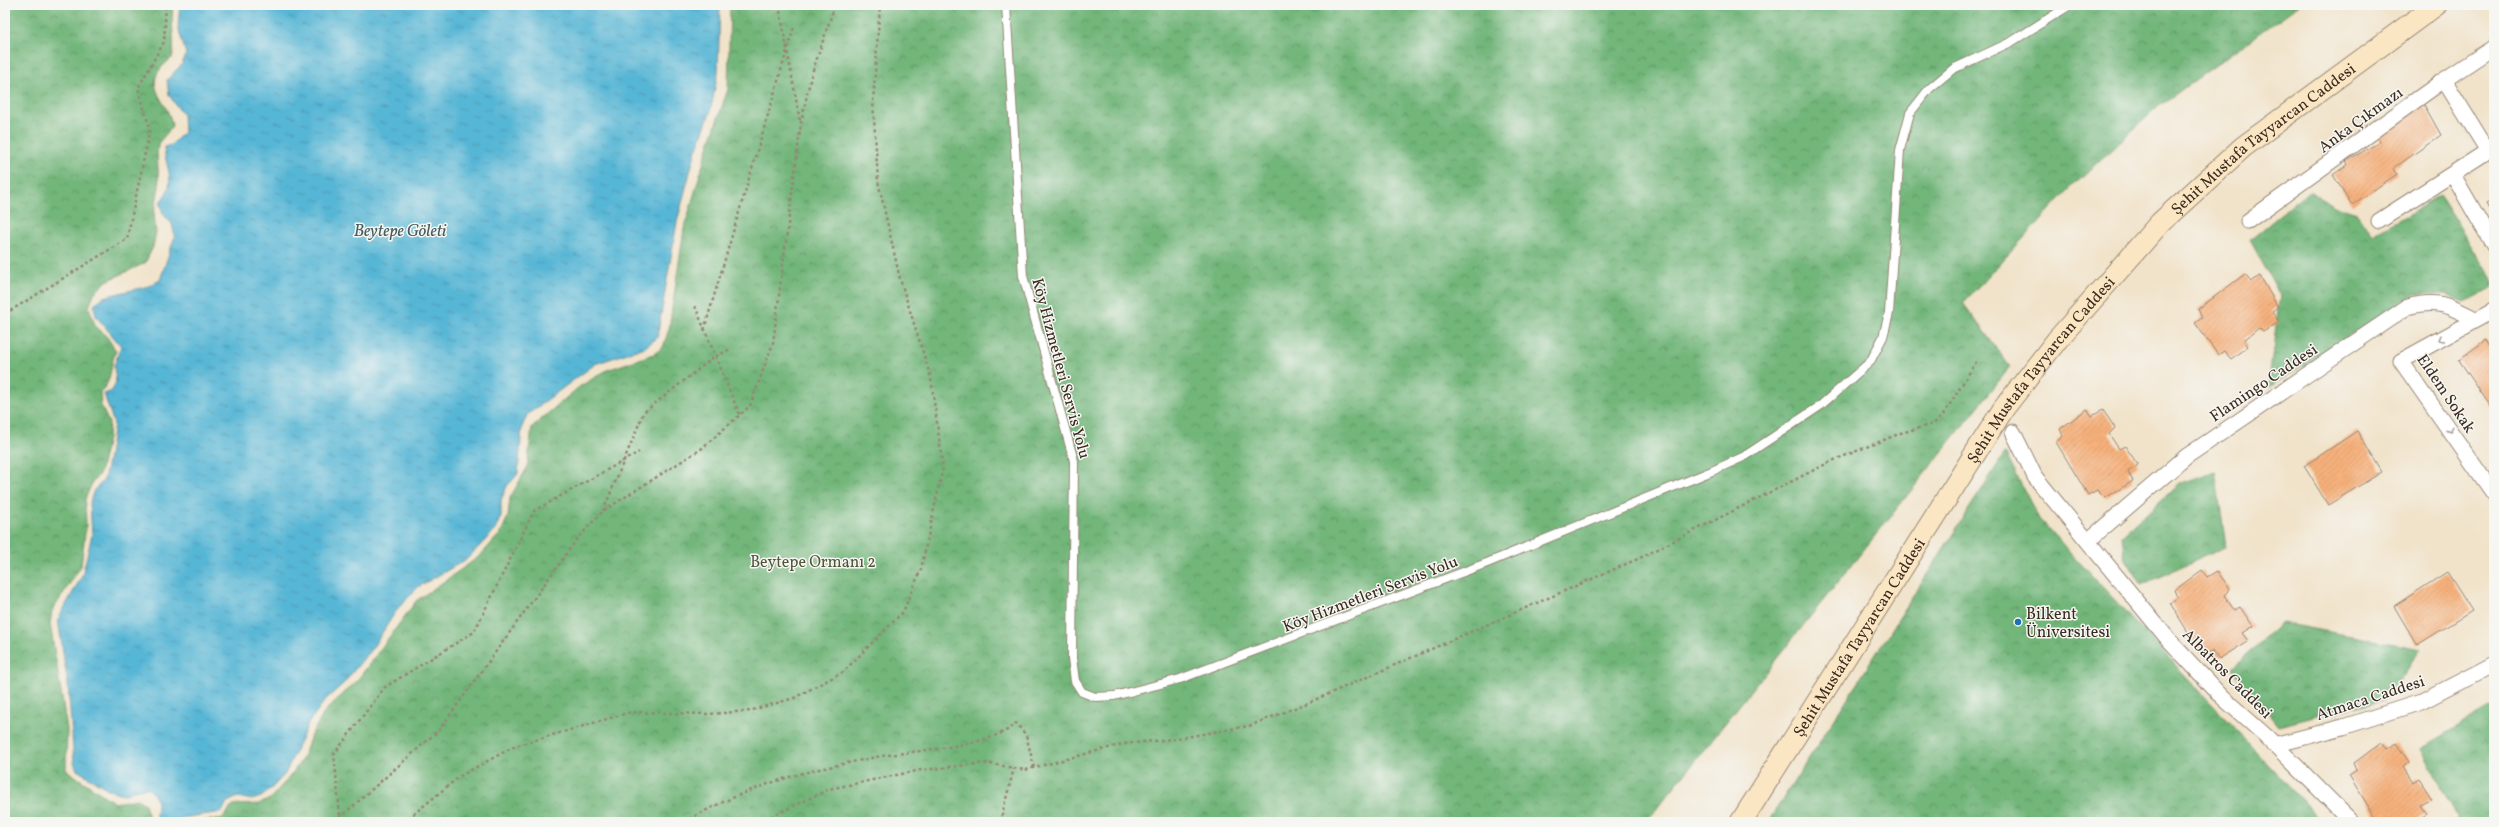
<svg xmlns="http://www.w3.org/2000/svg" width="2499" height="827" font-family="Vollkorn,serif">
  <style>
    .forest { fill: url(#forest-crowns); stroke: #56704c }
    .water { fill: url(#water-ripples); stroke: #49707a }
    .building { fill: url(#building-hatch) }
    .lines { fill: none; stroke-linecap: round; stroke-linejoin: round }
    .lane-casing { stroke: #968674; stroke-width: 10 }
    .street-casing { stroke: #968674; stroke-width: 17 }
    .secondary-casing { stroke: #968674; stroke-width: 23 }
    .path { stroke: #968674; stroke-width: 2.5; stroke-dasharray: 3 3; stroke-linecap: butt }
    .lane { stroke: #fff; stroke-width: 8 }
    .street { stroke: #fff; stroke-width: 15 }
    .secondary { stroke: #fbe6c4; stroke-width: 21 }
    .oneway { stroke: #a79f9a }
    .poi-dot { fill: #1f6fb2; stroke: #f6f6f2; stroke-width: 1.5 }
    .labels { text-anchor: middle; stroke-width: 3; stroke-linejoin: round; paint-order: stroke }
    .street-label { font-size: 16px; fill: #3b2a1e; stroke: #f6f6f2 }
    .park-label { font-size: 16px; fill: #50543a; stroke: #f6f6f2 }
    .poi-label { font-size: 16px; fill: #3b2a1e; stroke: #f6f6f2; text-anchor: start }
    .water-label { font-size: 17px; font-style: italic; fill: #455b5e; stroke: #f6f6f2 }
  </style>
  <defs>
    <pattern id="forest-crowns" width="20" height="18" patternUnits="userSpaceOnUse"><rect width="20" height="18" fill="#72b67a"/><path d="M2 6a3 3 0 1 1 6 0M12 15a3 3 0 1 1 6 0" fill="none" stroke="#5f9463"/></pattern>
    <pattern id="water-ripples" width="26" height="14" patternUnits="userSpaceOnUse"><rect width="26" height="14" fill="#57b6d5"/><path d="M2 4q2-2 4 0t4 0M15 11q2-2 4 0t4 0" fill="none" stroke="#4994ac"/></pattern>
    <pattern id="building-hatch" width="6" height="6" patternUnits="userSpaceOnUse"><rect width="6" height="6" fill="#f6b17c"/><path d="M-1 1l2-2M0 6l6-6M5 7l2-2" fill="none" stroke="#d4986b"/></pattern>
  </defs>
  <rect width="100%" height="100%" fill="#f6f6f2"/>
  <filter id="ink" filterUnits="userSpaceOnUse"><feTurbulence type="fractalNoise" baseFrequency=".025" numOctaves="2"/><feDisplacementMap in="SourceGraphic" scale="8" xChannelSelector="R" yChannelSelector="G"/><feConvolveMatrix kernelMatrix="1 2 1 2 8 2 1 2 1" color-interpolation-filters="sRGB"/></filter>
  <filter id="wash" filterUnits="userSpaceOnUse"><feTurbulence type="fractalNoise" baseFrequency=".012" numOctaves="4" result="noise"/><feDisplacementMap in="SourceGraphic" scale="16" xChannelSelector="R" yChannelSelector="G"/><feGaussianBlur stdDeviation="0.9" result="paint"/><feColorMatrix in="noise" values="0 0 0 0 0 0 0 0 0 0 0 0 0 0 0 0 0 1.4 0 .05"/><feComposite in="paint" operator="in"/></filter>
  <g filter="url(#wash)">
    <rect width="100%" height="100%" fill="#f1e3ca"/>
    <path class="forest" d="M5,5H173C170,23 176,42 172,58C135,85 171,101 172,127L160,141L157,152L159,187L154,213L156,232L153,247L145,263L107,281L94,293L89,307L95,325L107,337L116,351C109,366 113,382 100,392L101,406L109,423L108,439L100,473L92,483L85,499L86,525L81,566L52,611L50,624L67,729L66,770L115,803L137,799L145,804L150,822H5Z
      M730,5H2299L2159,106L2075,183L1963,303L2010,367L1646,822H198L223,818L233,805L259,804L270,799L292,774L304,756L311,735L326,710L356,682L416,601L480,556L500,534L508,517L510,498L527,468L532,427L579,387L607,370L654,354L663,347L669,329L684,229L708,147L728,89Z
      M2309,191L2334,206L2357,213L2372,235L2440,196L2494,281V287L2464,303L2445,294H2414L2268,388L2280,295L2250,240Z
      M2005,453L2039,519L2322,822H1768Z
      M2215,471L2226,547L2141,585L2125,559L2122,536L2179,484Z
      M2282,623L2421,649L2386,699L2278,726L2232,668Z
      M2494,705V822H2452L2458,818L2421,748Z"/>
    <path class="water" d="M180,5H720L718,73L710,113L695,153L677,222L657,338L645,347L595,364L527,415L522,427L518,474L507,486L501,500V516L495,530L467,559L418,587L398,608L373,647L343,684L326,699L309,722L285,774L269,791L261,797L252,800L238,797L227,802L222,812L182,818L176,822H156L155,820C157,806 160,799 148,788L138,789L126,794L111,791L77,770L74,762L68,685L58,619L82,576L92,535L90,502L94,490L104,480L108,462L114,424L104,394L112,391L116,382L114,366L121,346L96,316L94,305L103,297L149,286L160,280L175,236L172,224L163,214L160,202C178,181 166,171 164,147L171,145L184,132L183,115L169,95L167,80L182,64L186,54L178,27Z"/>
    <g id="blocks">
      <path class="building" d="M2423,103L2441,135L2394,168L2397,174L2352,205L2333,175L2348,164L2346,161L2380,142L2376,134Z
        M2494,198V217L2486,203Z
        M2245,274L2251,281L2260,276L2278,307L2272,311L2279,322L2263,332L2259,328L2244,340L2248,346L2231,359L2224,351L2218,355L2195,323L2202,318L2198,309Z
        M2485,340L2494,352L2493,410L2459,360Z
        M2087,409L2092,416L2103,410L2115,428L2109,434L2119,449L2125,446L2138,465L2128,472L2133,481L2105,498L2097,490L2088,495L2056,442L2063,436L2060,429Z
        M2357,431L2382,472L2328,505L2304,466Z
        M2202,570L2207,577L2217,571L2230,589L2224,595L2234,610L2240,607L2253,626L2242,633L2248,641L2219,659L2212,651L2203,656L2170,603L2178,597L2175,590Z
        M2447,572L2472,611L2417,645L2394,606Z
        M2381,743L2386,749L2396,743L2409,762L2403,767L2413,783L2419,779L2432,799L2421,805L2427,814L2414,822H2378L2349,775L2357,770L2354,763Z"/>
    </g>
  </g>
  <g filter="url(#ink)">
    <use href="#blocks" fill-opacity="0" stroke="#968674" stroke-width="1"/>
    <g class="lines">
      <defs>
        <path id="lane" d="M1006,5L1023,276L1074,461L1072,658L1075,681L1082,692L1095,697L1114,696L1180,679L1487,563L1712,471L1743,457L1820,406L1870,362L1883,337L1889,313L1900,150L1910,113L1929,89L1953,69L2011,42L2070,5"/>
        <path id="street" d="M2444,80L2488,151
          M2453,175L2494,246
          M2248,221L2444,80L2494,47
          M2379,221L2494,147
          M2494,310L2401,361L2494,494
          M2013,432L2035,477L2168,639L2222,697L2266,736L2352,822
          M2089,540L2187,456L2407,307C2437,299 2448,305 2475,319
          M2274,745L2343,727L2421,702L2494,664"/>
        <g id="secondary">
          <path id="s1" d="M1741,822L2004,408L2057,340L2160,223L2243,147L2436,5"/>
        </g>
      </defs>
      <use href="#lane" class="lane-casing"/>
      <use href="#street" class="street-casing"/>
      <use href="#secondary" class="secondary-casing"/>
      <path class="path" d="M779,5L800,121
        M695,306L740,416
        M5,314L127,239L150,129L138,88L164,42L166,5
        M704,330L794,27
        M603,511L644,412L714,357L731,349
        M340,815L334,754L385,687L474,632L534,511L639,452
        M335,822L440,729L577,539L603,511L701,449L750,406L773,343L801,123L811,76L835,5
        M404,822L460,776L515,746L631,712L709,714L749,711L794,698L843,672L903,612L921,569L943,468L931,378L900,279L878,181L873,102L880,5
        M684,822C718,803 755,787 793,776C820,768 848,763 876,757C908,751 995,747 1016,723L1026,735L1034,767
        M760,822L829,789L921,770L986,763L1025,770L1123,744L1174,739L1249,726L1310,702L1640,558L1832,461L1901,433L1933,424L1943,415L1978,359
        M1000,822L1014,768"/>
      <use href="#lane" class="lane"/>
      <use href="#street" class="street"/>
      <use href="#secondary" class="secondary"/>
    </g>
    <defs><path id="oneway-chevron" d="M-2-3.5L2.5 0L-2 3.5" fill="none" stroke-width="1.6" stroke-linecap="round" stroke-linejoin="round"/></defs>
    <g class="oneway">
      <use href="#oneway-chevron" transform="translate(2441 339) rotate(150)"/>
      <use href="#oneway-chevron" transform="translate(2450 430) rotate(55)"/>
    </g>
  </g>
  <circle class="poi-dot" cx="2018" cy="622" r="4"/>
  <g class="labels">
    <g class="street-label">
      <text transform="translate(2360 119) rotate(-36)" y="6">Anka Çıkmazı</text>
      <text dy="6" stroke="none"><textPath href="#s1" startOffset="866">Şehit Mustafa Tayyarcan Caddesi</textPath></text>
      <text transform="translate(1062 368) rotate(75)" y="6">Köy Hizmetleri Servis Yolu</text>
      <text dy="6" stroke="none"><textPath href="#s1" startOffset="543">Şehit Mustafa Tayyarcan Caddesi</textPath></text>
      <text transform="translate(2263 382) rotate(-34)" y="6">Flamingo Caddesi</text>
      <text transform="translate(2447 393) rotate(56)" y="6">Eldem Sokak</text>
      <text transform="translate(1370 593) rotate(-21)" y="6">Köy Hizmetleri Servis Yolu</text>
      <text dy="6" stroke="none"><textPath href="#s1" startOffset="219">Şehit Mustafa Tayyarcan Caddesi</textPath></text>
      <text transform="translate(2228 673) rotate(45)" y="6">Albatros Caddesi</text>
      <text transform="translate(2370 697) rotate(-18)" y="6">Atmaca Caddesi</text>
    </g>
    <g class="park-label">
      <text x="813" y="567">Beytepe Ormanı 2</text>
    </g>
    <g class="poi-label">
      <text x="2026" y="619">Bilkent<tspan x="2026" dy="18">Üniversitesi</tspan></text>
    </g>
    <g class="water-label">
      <text x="400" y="236">Beytepe Göleti</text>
    </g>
  </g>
  <rect width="2499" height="827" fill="none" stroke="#f6f6f2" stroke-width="20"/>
</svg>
